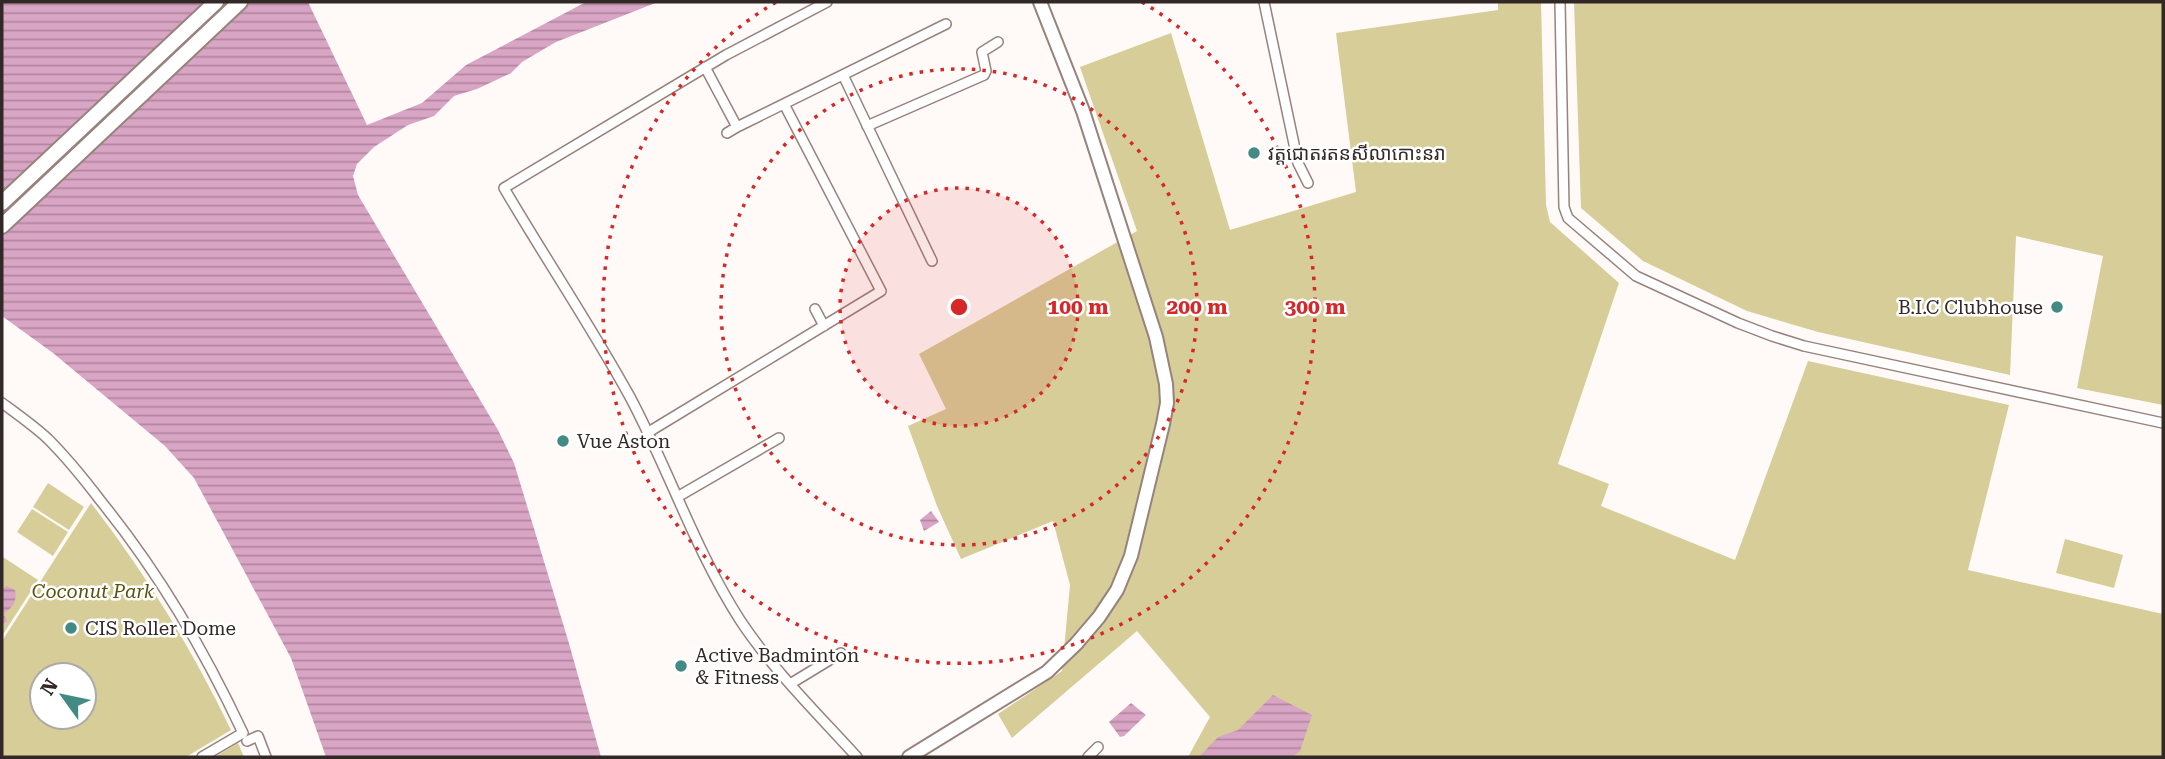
<svg xmlns="http://www.w3.org/2000/svg" width="2165" height="759" font-family="'Roboto Serif','Noto Sans Khmer',serif">
  <style>
    .green { fill: #d6cd98; fill-rule: evenodd }
    .water { fill: url(#water-rules) }
    .lines { fill: none; stroke-linecap: round; stroke-linejoin: round }
    .street-casing { stroke: #97837c; stroke-width: 12 }
    .secondary-casing { stroke: #97837c; stroke-width: 16 }
    .primary-casing { stroke: #97837c; stroke-width: 18 }
    .street { stroke: #fff; stroke-width: 9 }
    .secondary { stroke: #fff; stroke-width: 12 }
    .primary { stroke: #fff; stroke-width: 14 }
    .ring { fill: none; stroke: #d62828; stroke-width: 3.5; stroke-dasharray: 3.5 7 }
    .poi-dot { fill: #448a84; stroke: #fff; stroke-width: 2.5 }
    .labels { text-anchor: middle; stroke-width: 5; stroke-linejoin: round; paint-order: stroke }
    .poi-label { font-size: 19px; fill: #322926; stroke: #fff; text-anchor: start }
    .park-label { font-size: 19px; font-style: italic; fill: #5b510d; stroke: #fff }
    .centre { fill: #d62828; stroke: #fff; stroke-width: 3.5 }
    .ring-label { font-size: 21px; text-anchor: middle; font-weight: bold; fill: #d62828; stroke: #fff; stroke-width: 5; stroke-linejoin: round; paint-order: stroke }
  </style>
  <defs>
    <pattern id="water-rules" width="6" height="5" patternUnits="userSpaceOnUse" patternTransform="scale(1.75)"><rect width="6" height="5" fill="#d9a5c4"/><path d="M0 2.5h6" fill="none" stroke="#b1869f"/></pattern>
  </defs>
  <rect width="100%" height="100%" fill="#fffaf8"/>
  <path class="green" d="M1498,2H1541L1546,205L1550,222L1619,283L1558,464L1609,484L1601,506L1735,560L1808,361L2009,405L1968,570L2163,614V757H1188L1210,717L1137,631L1012,738L998,714L1062,671L1070,585L1053,521L961,559L937,506L908,426L946,409L919,354L1137,231L1080,67L1171,33L1230,230L1356,192L1336,33L1498,10Z
    M1574,2H2163V405L2077,388L2103,256L2016,236L2010,375L1818,332L1747,311L1643,261L1581,208Z
    M48,483L84,507L69,530L33,507Z
    M91,503C146,574 192,649 231,730L186,757H2V641ZM42,675H84V717H42Z
    M32,509L68,532L53,556L17,532Z
    M2065,539L2123,555L2114,588L2056,573Z
    M3,557L38,580L2,636V559Z
    M238,743L244,757H215Z"/>
  <path class="water" d="M2,2H308L367,125L422,103L466,65L586,2H658L556,42L522,62L511,73L477,89L454,96L434,116L408,125L374,147L357,164L353,176L358,195L498,430L514,463L568,640L601,757H326L291,658L194,478L165,446L53,353L2,316Z
    M931,511L939,522L924,531L920,520Z
    M7,586L15,590C17,600 14,607 5,612L4,615L7,621L2,625V589Z
    M1273,695L1312,715L1300,751L1292,757H1199L1218,737L1238,730Z
    M1131,703L1146,715L1124,736L1120,737L1109,722Z"/>
  <g class="lines">
    <defs>
      <path id="street" d="M827,2L726,55L504,188C545,258 591,326 630,397C669,470 695,550 740,620C773,670 817,713 857,757
        M1264,2L1298,163L1308,183
        M1560,2L1564,207L1568,218L1636,276L1738,323L1772,336L1804,346L2163,423
        M705,67L737,127L727,133
        M843,75L932,261
        M867,126L984,75L986,71L982,52L998,42
        M737,127L946,24
        M815,309L824,326
        M2,403C17,414 34,426 48,439C67,458 84,479 100,500C159,573 203,648 243,733L202,757
        M647,433L881,291L784,104
        M679,496L779,438
        M790,684L841,653
        M247,741L258,736L266,757
        M1088,757L1098,747"/>
      <path id="secondary" d="M909,757L1047,672L1076,644L1099,617L1117,590L1131,556L1163,424L1167,403L1166,384L1156,337L1083,111L1040,2"/>
      <path id="primary" d="M2,203L216,2
        M2,226L240,2"/>
    </defs>
    <use href="#street" class="street-casing"/>
    <use href="#secondary" class="secondary-casing"/>
    <use href="#primary" class="primary-casing"/>
    <use href="#street" class="street"/>
    <use href="#secondary" class="secondary"/>
    <use href="#primary" class="primary"/>
  </g>
  <circle cx="959" cy="307" r="119" fill="#d62828" fill-opacity=".12"/>
  <g class="ring">
    <circle cx="959" cy="307" r="119"/>
    <circle cx="959" cy="307" r="238"/>
    <path d="M1142 2A356 356 0 1 1 776 2"/>
  </g>
  <g class="poi-dot">
    <circle cx="1254" cy="153" r="7"/>
    <circle cx="2057" cy="307" r="7"/>
    <circle cx="563" cy="441" r="7"/>
    <circle cx="71" cy="628" r="7"/>
    <circle cx="681" cy="666" r="7"/>
  </g>
  <g class="labels">
    <g class="poi-label">
      <text x="1268" y="160">វត្តជោតរតនសីលាកោះនរា</text>
      <text x="2043" y="314" text-anchor="end">B.I.C Clubhouse</text>
      <text x="577" y="448">Vue Aston</text>
      <text x="85" y="635">CIS Roller Dome</text>
      <text x="695" y="662">Active Badminton<tspan x="695" dy="22">&amp; Fitness</tspan></text>
    </g>
    <g class="park-label">
      <text x="93" y="598">Coconut Park</text>
    </g>
  </g>
  <circle cx="959" cy="307" r="10" class="centre"/>
  <g class="ring-label">
    <text x="1078" y="314">100 m</text>
    <text x="1197" y="314">200 m</text>
    <text x="1315" y="314">300 m</text>
  </g>
  <rect width="2165" height="759" fill="none" stroke="#322926" stroke-width="7"/>
  <g transform="translate(63 696) rotate(303)"><circle r="33" fill="#ffffff" stroke="#ada9a8" stroke-width="2"/>
  <path d="M0-5L12 26L0 18L-12 26Z" fill="#448a84"/>
  <text y="-10" font-size="19" font-weight="bold" text-anchor="middle" fill="#322926">N</text>
  </g>
</svg>
